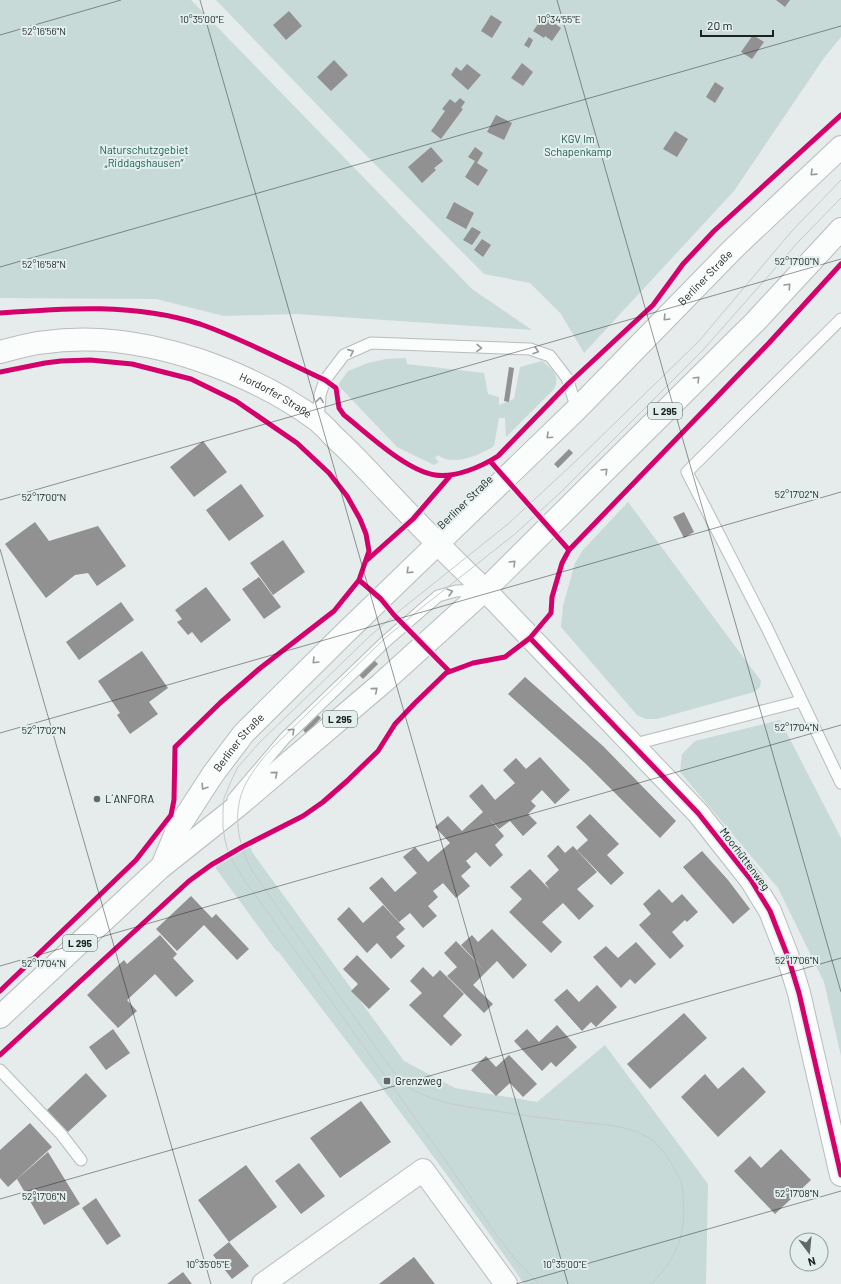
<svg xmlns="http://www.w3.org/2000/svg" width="841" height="1284" font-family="Barlow,sans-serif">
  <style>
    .green { fill: #c7dad7 }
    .building { fill: #909190 }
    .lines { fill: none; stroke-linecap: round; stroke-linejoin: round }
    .lane-casing { stroke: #b8bdbc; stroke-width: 13 }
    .street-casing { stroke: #b8bdbc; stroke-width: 24 }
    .secondary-casing { stroke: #b8bdbc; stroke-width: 24 }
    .primary-casing { stroke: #b8bdbc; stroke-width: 24 }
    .lane { stroke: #fbfcfc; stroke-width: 11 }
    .street { stroke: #fbfcfc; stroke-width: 22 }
    .secondary { stroke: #fbfcfc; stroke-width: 22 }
    .primary { stroke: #fbfcfc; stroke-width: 22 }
    .tram { stroke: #c7cac9; stroke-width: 1 }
    .cycleway-casing { stroke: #e2efed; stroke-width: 8 }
    .cycleway { stroke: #d6006c; stroke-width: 5 }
    .oneway { stroke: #979999 }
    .ticks { fill: none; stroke: #1c2120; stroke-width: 1; stroke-opacity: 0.45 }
    .poi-dot { fill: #626867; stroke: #e2efed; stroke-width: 1.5 }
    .labels { text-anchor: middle; stroke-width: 4; stroke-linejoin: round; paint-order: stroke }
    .shield { fill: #e2efed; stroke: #575f5e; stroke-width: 1 }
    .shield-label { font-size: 10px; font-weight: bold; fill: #1c2120 }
    .park-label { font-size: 11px; fill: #1f5c54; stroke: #e2efed }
    .street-label { font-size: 11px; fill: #1c2120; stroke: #e2efed }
    .poi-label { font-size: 11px; fill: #1c2120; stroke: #e2efed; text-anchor: start }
    .ticks-label { font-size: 10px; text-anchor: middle; fill: #1c2120; stroke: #e2efed; stroke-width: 4; stroke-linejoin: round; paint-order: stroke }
  </style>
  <rect width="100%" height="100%" fill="#e5eceb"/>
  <path class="green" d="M0,0H191L472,289L532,330L296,314L224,316L156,299L0,298Z
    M216,0H841V37L824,58L734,191L584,353L561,314L530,283L484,274L353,142Z
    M406,358L407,364L484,373L488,394L499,397V405L514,399L520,367L542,361C552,369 561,376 554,389L506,437L505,418H499L494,446C480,455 452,467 438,455L435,458L439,462L434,465L397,447L338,385L348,371L368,363L386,359Z
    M628,502L761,681L760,687L754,692L657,719H646L637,715L561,627L563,606L575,563L583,550Z
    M780,720L841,838V1056L824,982L778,888L680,772L682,754L695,741Z
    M249,840L252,852L404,1061L455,1088L537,1102L605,1045L708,1184L706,1284H524C447,1170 361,1061 278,951L277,952L214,866Z"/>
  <path class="building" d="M776,0H790L785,7Z
    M289,11L302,26L286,40L273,25Z
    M491,15L502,22L492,38L481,31Z
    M544,16L561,28L552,41L545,36L544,38L533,31Z
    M753,35L764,42L752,59L741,52Z
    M529,37L533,40L529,48L524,45Z
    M334,60L348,75L331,91L317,77Z
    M522,63L533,72L523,86L511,78Z
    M467,64L481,75L468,90L451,75L456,67L461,71Z
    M715,82L724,88L715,103L706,97Z
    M460,98L465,102L461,108L463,109L441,139L431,131L445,111L442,109L450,99L455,103Z
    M496,115L512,123L504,140L487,132Z
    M675,131L688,139L677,157L663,149Z
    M431,147L443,161L434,168L436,170L422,183L408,167Z
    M475,147L483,153L477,163L488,170L478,186L465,177L475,161L468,157Z
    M454,202L474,213L466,229L446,218Z
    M472,227L481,232L472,245L463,240Z
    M482,239L491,245L483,257L474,250Z
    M509,367L514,368L509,402L504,401Z
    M203,441L227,472L194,497L170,467Z
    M569,449L573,453L558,468L554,464Z
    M241,484L264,516L229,541L206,510Z
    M684,512L694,532L684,538L673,517Z
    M35,522L49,541L98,526L126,566L97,586L88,573L75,575L46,598L5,544Z
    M283,540L305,572L273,595L250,563Z
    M259,577L281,607L264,619L242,589Z
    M206,587L231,620L201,643L192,632L188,635L177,622L182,619L175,610Z
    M121,602L134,620L79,660L66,642Z
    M142,651L168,688L149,702L158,714L130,734L117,715L120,713L98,681Z
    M374,660L378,664L363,679L359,675Z
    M525,677L603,746L676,821L660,838L586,764L508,694Z
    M318,715L321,718L306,734L303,730Z
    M540,757L570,790L555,804L542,790L531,801L536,806L528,814L537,823L523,836L510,821L499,829L488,817L504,836L495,845L503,855L490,867L476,852L466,861L471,867L461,876L470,886L456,898L443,883L433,891L438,897L428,906L437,916L423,928L410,913L399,922L369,888L382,877L395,892L417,873L403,857L415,847L428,862L450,843L435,827L448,816L462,831L483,812L469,796L482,784L495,800L515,783L503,770L516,758L526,769Z
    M590,814L619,844L607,855L624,873L611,885L577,850L588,840L576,827Z
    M558,845L565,853L573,846L597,872L577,889L594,906L579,920L563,903L542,922L562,942L551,953L509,912L522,899L510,887L530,869L550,890L545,883L559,870L547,856Z
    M702,851L728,880L750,909L733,924L683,867Z
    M659,889L672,903L682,894L698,912L687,922L685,920L672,932L684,946L670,959L639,925L651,914L643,904Z
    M191,896L212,918L216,914L249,949L237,960L204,925L177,951L156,929Z
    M383,905L405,929L396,937L405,946L391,959L377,943L367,953L337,919L349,907L363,923Z
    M492,929L527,965L513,979L497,961L486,972L461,945L472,935L478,942Z
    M160,935L177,954L173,958L194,981L176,997L155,974L127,1000L137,1011L118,1028L87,995L124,960L127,964Z
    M456,941L486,972L473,985L493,1004L484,1013L447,976L457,967L444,953Z
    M636,942L656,964L635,984L630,979L621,988L593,957L606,946L618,958Z
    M357,955L390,989L369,1009L351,991L358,984L343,969Z
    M423,967L433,977L440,970L464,994L443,1016L462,1035L451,1046L409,1005L422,993L410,981Z
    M597,985L617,1007L596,1027L591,1022L582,1031L554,1000L567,989L579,1002Z
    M684,1013L707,1038L650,1089L627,1064Z
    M557,1025L577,1047L556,1067L551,1062L542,1071L514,1041L527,1029L539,1042Z
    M113,1029L130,1053L106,1070L89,1047Z
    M509,1055L537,1084L523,1097L510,1083L496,1096L471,1070L486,1056L496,1067Z
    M743,1067L766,1092L718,1137L681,1097L705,1074L718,1089Z
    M86,1073L107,1096L68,1132L47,1110Z
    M361,1101L391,1142L340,1178L310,1138Z
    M30,1123L52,1147L8,1187L0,1178V1150Z
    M781,1149L811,1180L775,1214L734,1171L750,1156L761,1168Z
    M48,1152L80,1204L44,1225L17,1179Z
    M299,1163L325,1196L301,1214L275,1181Z
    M246,1165L277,1207L229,1242L249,1266L232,1279L213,1255L229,1242L198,1200Z
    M96,1198L121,1236L107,1245L82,1208Z
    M414,1257L435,1284H379Z
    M183,1272L192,1284H167Z"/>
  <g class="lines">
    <defs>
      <path id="lane" d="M841,319L687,472L767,628L841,783
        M318,421L320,395L325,380L344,355L371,343L530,349L550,356L567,378L577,409
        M631,745L801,701
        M233,799L285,738L386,641L438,596L456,591L483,590
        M0,1070L61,1134L81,1160"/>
      <path id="street" d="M485,590L698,813L751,880L770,911L788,957L799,993L841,1175
        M263,1284L423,1170L506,1284"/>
      <g id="secondary">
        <path id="s1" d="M0,352C68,331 132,338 199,360C243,375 280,393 317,420C323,425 329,431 334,437C353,454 370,473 387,491C419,525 451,558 485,590"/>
      </g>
      <g id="primary">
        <path id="s2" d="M163,864L178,828L213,774L244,733L344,634L577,409L733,249L841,147"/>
        <path d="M0,1017L160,868L239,805L381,684L485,590L755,322L841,229"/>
      </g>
    </defs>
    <use href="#lane" class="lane-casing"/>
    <use href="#street" class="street-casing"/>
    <use href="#secondary" class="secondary-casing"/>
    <use href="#primary" class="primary-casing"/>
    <use href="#lane" class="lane"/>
    <use href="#street" class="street"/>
    <use href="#secondary" class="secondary"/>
    <use href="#primary" class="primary"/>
    <path class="tram" d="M539,1284L516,1260L493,1230L448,1164L243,878L229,855L225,840L223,828V810L224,798L232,779L238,767L246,758L259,743L371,635L403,608L508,524L578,459L699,341L791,232L841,180
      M651,1284C675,1260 687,1235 683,1200C683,1195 683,1190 682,1185C679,1174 662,1146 652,1140C630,1125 605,1125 580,1122C551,1119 524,1116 496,1111C461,1106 430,1103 401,1082L347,1007L253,872C238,846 231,812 246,783C253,770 262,759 272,748L384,639L425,605L515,534L561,492L703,350L800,240L841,198"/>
    <defs>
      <path id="cycleway" d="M0,313C66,308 135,303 200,324C243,339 284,361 325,380L336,388L339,408L344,415C367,433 405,470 435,475C455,478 481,467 498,456L568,384L653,305L683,264L714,231L841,115
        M0,372L45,363L61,361L90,360L132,364L191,379L236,401L297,443L329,473L347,496L360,519L366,534L369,551L359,580L334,611L259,669L220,703L175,747L174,800L171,815L136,860L0,991
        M490,461L569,550
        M366,561L413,519L450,476
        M359,580L381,599L394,615L449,671
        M530,638L698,813L751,880L770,911L788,957L799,993L841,1175
        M0,1055L189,881L211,865L242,847L303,816L323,802L347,781L378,751L395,724L415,703L446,673L473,663L505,657L530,638L551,613L552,597L562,563L569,550L768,344L841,264"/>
    </defs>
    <use href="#cycleway" class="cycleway-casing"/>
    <use href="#cycleway" class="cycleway"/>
  </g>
  <defs><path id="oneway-chevron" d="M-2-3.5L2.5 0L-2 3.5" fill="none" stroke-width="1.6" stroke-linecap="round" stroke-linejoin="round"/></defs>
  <g class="oneway">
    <use href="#oneway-chevron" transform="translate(813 173) rotate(136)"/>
    <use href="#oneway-chevron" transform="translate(788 286) rotate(-47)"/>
    <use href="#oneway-chevron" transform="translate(666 318) rotate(134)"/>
    <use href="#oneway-chevron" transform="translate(479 348) rotate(2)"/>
    <use href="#oneway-chevron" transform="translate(536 351) rotate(18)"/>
    <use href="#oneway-chevron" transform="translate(351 352) rotate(-24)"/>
    <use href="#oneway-chevron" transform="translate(697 379) rotate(-45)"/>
    <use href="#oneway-chevron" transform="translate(320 400) rotate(-83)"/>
    <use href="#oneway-chevron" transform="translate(549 436) rotate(137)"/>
    <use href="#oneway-chevron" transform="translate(605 471) rotate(-45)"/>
    <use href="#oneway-chevron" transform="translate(513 563) rotate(-45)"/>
    <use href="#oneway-chevron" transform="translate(409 571) rotate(136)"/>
    <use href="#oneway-chevron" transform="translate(450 592) rotate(-15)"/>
    <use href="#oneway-chevron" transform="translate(315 661) rotate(135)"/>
    <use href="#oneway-chevron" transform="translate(375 690) rotate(-40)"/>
    <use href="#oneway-chevron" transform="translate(292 731) rotate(-44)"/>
    <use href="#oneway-chevron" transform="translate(275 774) rotate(-40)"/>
    <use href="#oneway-chevron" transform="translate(204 787) rotate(123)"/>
  </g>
  <path class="ticks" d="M200,0L568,1284M557,0L841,992M0,35L121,0M0,267L841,26M0,500L841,259M0,549L211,1284M0,733L841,492M0,966L841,725M0,1199L841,958M516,1284L841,1191"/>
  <g class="poi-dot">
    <circle cx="97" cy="799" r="4"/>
    <rect x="383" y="1077" width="8" height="8" rx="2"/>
  </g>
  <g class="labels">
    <g class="shield">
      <rect x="648" y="403" width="34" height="16" rx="3"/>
      <rect x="323" y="711" width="34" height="16" rx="3"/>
      <rect x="63" y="935" width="34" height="16" rx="3"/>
    </g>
    <g class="shield-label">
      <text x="665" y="415">L 295</text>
      <text x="340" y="723">L 295</text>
      <text x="80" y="947">L 295</text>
    </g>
    <g class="park-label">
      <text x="578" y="143">KGV Im<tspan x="578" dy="13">Schapenkamp</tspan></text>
      <text x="144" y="154">Naturschutzgebiet<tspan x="144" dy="13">„Riddagshausen“</tspan></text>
    </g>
    <g class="street-label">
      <text dy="4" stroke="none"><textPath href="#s2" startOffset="803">Berliner Straße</textPath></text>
      <text dy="4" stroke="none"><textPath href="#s1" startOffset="287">Hordorfer Straße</textPath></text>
      <text transform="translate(465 502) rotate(-44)" y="4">Berliner Straße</text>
      <text dy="4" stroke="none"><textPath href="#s2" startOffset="144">Berliner Straße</textPath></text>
      <text transform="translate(745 859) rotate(53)" y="4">Moorhüttenweg</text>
    </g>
    <g class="poi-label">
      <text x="105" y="803">L´ANFORA</text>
      <text x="395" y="1085">Grenzweg</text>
    </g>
  </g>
  <g class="ticks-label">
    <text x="202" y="23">10°35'00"E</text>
    <text x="559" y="23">10°34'55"E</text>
    <text x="44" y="35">52°16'56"N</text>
    <text x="797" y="265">52°17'00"N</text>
    <text x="44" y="268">52°16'58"N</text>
    <text x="797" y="498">52°17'02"N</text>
    <text x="44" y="501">52°17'00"N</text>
    <text x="797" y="731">52°17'04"N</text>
    <text x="44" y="734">52°17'02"N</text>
    <text x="797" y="964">52°17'06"N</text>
    <text x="44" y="967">52°17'04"N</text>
    <text x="797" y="1197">52°17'08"N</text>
    <text x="44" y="1200">52°17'06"N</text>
    <text x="208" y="1268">10°35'05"E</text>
    <text x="565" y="1268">10°35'00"E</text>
  </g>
  <g transform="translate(809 1252) rotate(164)"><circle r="19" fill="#e2efed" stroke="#939d9b"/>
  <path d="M0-3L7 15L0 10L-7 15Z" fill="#626867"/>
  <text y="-6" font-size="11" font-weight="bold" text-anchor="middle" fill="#1c2120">N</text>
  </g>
  <path d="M701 30v6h72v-6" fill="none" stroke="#1c2120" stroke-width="2"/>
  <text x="707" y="30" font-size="12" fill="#1c2120" stroke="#e2efed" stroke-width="3" paint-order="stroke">20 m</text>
</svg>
